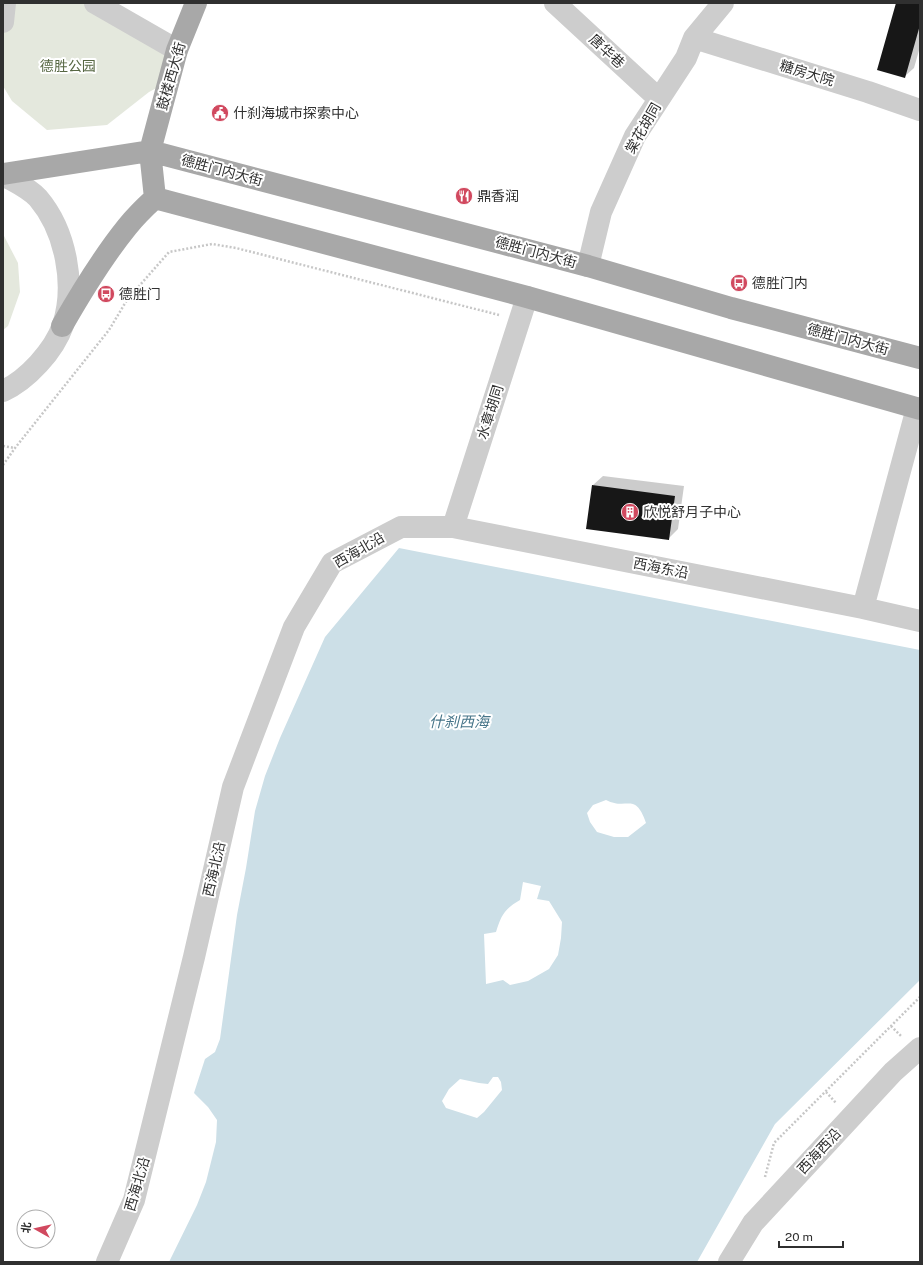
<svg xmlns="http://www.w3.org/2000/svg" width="923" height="1265" font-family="'Public Sans','Noto Sans SC',sans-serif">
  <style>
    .green { fill: #e4e8dd }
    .water { fill: #ccdfe7; fill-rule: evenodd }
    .shadow { fill: #0003 }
    .building { fill: #171717 }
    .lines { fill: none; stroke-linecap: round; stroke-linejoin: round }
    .path { stroke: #c7c7c7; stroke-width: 2.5; stroke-dasharray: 2 2; stroke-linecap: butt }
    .minor { stroke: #cdcdcd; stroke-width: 22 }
    .major { stroke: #a8a8a8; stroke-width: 22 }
    .labels { text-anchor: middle; stroke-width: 4; stroke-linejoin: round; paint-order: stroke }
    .street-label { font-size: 14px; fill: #303030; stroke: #fff }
    .park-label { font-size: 14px; fill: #576743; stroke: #fff }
    .poi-label { font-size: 14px; fill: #303030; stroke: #fff; text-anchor: start }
    .water-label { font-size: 15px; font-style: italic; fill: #477589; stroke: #fff }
  </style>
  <rect width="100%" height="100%" fill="#fff"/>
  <path class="green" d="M5,3H95L177,50L168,82L149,92L107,125L47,130L12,101L3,86V22Z
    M3,234L18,263L20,292L8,326L3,330Z"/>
  <path class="water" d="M399,548L920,650V980L775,1124L697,1262H169L197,1205L206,1182L216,1142L217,1120L208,1107L194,1093L205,1059L215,1052L220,1039L237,915L246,868L255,811L265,776L280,738L325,637ZM606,800C627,811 635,791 646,823L628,837H614L597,832L590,822L587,813L593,805ZM523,882L541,886L537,899L549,901L562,922L561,938L558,955L549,969L528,981L510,985L503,980L486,984L484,934L496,932C501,916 504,909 520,900ZM493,1077H498L501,1082L502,1090L484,1112L477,1118L446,1108L442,1101L449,1089L460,1079L479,1083L488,1084Z"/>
  <path class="shadow" d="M897,3H920V47L914,68L904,77Z
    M603,476L684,486L678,529L668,539L593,485Z"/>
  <path class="building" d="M896,3H920V25L905,78L877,70Z
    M592,485L675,496L669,540L586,529Z"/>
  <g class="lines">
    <path class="path" d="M3,446L15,448
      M3,465L15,448L109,330L127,300L169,252L212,244L236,248L499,315
      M891,1026L902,1037
      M826,1092L836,1103
      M765,1177L774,1143L920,997"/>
    <path class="minor" d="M95,3L177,50
      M555,3L659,99
      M3,22L5,3
      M694,38L868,92L920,110
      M3,175C15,182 29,188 38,198C66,231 76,285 63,325C54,351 27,380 3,391
      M588,266L601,212L635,136L686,58L694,38L723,3
      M453,527L527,297
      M863,608L917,408
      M107,1262L134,1200L194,957L233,787L294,627L332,563L401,527H453L863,608L920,621
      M729,1262L753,1223L893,1072L920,1048"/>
    <path class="major" d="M3,174L150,151L588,266L731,308L920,358
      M155,198L527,297L920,409
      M62,326C82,291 102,258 127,227C135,217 145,207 155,198L150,151L177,50L196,3"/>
  </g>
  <defs>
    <symbol id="civic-disc" viewBox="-11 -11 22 22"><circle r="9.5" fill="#d1495f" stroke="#fff"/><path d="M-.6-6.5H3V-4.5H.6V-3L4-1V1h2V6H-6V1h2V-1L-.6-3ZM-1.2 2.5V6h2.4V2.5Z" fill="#fff"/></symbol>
    <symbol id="restaurant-disc" viewBox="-11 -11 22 22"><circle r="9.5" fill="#d1495f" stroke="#fff"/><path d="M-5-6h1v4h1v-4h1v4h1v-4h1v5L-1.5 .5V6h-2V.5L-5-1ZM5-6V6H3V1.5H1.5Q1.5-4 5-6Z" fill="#fff"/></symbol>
    <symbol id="bus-disc" viewBox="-11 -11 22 22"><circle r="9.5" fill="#d1495f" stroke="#fff"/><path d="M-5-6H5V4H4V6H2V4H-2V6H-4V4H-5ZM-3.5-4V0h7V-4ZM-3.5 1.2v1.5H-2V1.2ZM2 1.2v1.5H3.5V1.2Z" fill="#fff"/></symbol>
    <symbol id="building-disc" viewBox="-11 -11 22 22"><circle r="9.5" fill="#d1495f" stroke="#fff"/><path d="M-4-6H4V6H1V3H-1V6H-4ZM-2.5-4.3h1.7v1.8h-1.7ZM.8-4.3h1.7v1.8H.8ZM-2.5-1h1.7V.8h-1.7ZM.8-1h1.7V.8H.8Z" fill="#fff"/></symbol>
  </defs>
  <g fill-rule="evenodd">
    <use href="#civic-disc" x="210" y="103" width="20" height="20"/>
    <use href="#restaurant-disc" x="454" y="186" width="20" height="20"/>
    <use href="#bus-disc" x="729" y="273" width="20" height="20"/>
    <use href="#bus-disc" x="96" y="284" width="20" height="20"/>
    <use href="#building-disc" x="620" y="502" width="20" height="20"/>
  </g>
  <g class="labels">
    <g class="street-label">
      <text transform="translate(607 51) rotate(43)" y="5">唐华巷</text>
      <text transform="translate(807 73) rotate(17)" y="5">糖房大院</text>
      <text transform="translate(171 76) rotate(-74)" y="5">鼓楼西大街</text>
      <text transform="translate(643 128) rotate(-60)" y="5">棠花胡同</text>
      <text transform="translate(222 170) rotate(15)" y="5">德胜门内大街</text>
      <text transform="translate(536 252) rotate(15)" y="5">德胜门内大街</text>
      <text transform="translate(848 339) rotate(15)" y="5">德胜门内大街</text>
      <text transform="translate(490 412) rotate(-72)" y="5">水章胡同</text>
      <text transform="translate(359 550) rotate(-30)" y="5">西海北沿</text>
      <text transform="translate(661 568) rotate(11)" y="5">西海东沿</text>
      <text transform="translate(214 869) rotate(-77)" y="5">西海北沿</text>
      <text transform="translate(819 1151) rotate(-47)" y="5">西海西沿</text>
      <text transform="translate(137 1184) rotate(-74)" y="5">西海北沿</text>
    </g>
    <g class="park-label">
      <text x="68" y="71">德胜公园</text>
    </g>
    <g class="poi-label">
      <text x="233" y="118">什刹海城市探索中心</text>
      <text x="477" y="201">鼎香润</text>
      <text x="752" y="288">德胜门内</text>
      <text x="119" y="299">德胜门</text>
      <text x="643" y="517">欣悦舒月子中心</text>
    </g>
    <g class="water-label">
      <text x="459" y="727">什刹西海</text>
    </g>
  </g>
  <rect width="923" height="1265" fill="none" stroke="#303030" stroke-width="8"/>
  <g transform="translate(36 1229) rotate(278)"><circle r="19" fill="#ffffff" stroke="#acacac"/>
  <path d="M0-3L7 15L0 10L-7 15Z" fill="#d1495f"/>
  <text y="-6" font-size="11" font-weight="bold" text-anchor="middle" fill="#303030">北</text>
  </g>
  <path d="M779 1241v6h64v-6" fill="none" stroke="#303030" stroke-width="2"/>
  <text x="785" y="1241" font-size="12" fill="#303030" stroke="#ffffff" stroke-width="3" paint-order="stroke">20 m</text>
</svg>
